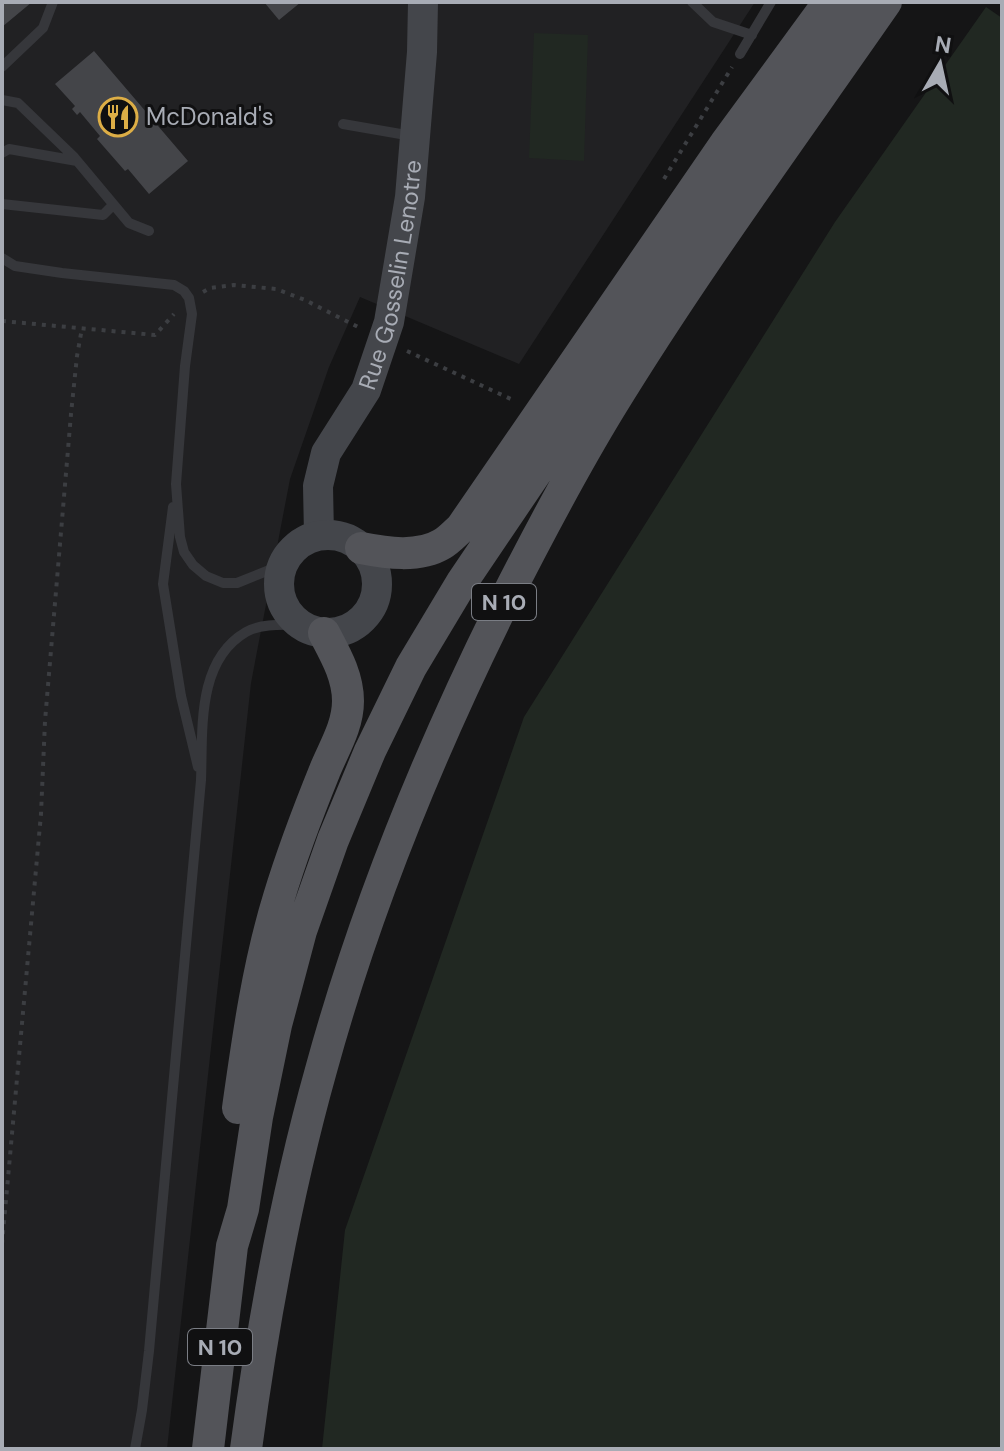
<svg xmlns="http://www.w3.org/2000/svg" width="1004" height="1451" font-family="'DM Sans',sans-serif">
  <style>
    .built { fill: #212123 }
    .green { fill: #212822 }
    .building { fill: #444549 }
    .lines { fill: none; stroke-linecap: round; stroke-linejoin: round }
    .path { stroke: #3c3e42; stroke-width: 4; stroke-dasharray: 4 6; stroke-linecap: butt }
    .service { stroke: #36373b; stroke-width: 10 }
    .secondary { stroke: #44464b; stroke-width: 30 }
    .primary { stroke: #535459; stroke-width: 32 }
    .labels { text-anchor: middle; stroke-width: 6; stroke-linejoin: round; paint-order: stroke }
    .shield { fill: #101011; stroke: #7a7d84; stroke-width: 2 }
    .shield-label { font-size: 22px; font-weight: bold; fill: #a8acb5 }
    .poi-label { font-size: 24px; fill: #a8acb5; stroke: #101011; text-anchor: start }
    .street-label { font-size: 24px; fill: #a8acb5; stroke: #101011 }
  </style>
  <rect width="100%" height="100%" fill="#151516"/>
  <path class="built" d="M2,2H755L519,364L360,297L329,367L290,479L251,683L167,1449H2Z"/>
  <path class="green" d="M986,7L1002,18V1449H322L345,1230L524,717L835,222Z
    M534,33L588,35L584,161L529,158Z"/>
  <path class="building" d="M2,2H32L2,27Z
    M264,2H301L279,20Z
    M94,51L188,161L149,194L128,169L125,171L97,139L100,136L80,112L77,115L72,109L75,106L55,84Z"/>
  <g class="lines">
    <path class="path" d="M664,179L732,67
      M203,292L210,288L234,285L276,289L305,300L360,328
      M2,321L155,335L174,314
      M407,351L513,400L515,399
      M2,1244L41,814L45,721L71,414L77,356L82,328"/>
    <path class="service" d="M692,2L713,22L752,35
      M740,54L771,2
      M2,67L43,28L53,2
      M2,100L18,103L73,156L129,223L149,231
      M343,124L412,136
      M2,153L9,149L77,161
      M2,204L103,215L113,205
      M2,258L15,266L62,273L174,285L184,291L189,298L192,314L185,366L176,484L180,537L184,552L193,565L206,576L223,583H237L282,565
      M173,507L163,584L181,696L198,767
      M135,1449L142,1410L149,1351L201,780C203,731 196,661 246,632C262,623 284,625 301,625"/>
    <g class="secondary">
      <path id="s1" d="M319,535L318,486L326,453L366,390L389,322L410,197L422,52L423,2"/>
      <circle cx="328" cy="584" r="49"/>
    </g>
    <path class="primary" d="M361,548C386,553 419,558 442,544C449,540 455,533 461,528L725,144L829,2
      M238,1108C248,1037 258,965 279,897C292,854 308,812 325,770C334,748 348,726 348,701C348,676 335,654 324,633
      M208,1449L232,1246L243,1209L257,1117L276,1025L301,931L333,840L370,751L411,667L462,582L854,2
      M246,1449C263,1321 286,1195 321,1070C365,909 428,755 502,606C536,539 571,472 610,408C695,269 793,136 886,2"/>
  </g>
  <defs>
    <symbol id="restaurant-ring" viewBox="-11 -11 22 22"><circle r="9.5" fill="#101011" stroke="#ddae46" stroke-width="1.5"/><path d="M-5-6h1v4h1v-4h1v4h1v-4h1v5L-1.5 .5V6h-2V.5L-5-1ZM5-6V6H3V1.5H1.5Q1.5-4 5-6Z" fill="#ddae46"/></symbol>
  </defs>
  <g fill-rule="evenodd">
    <use href="#restaurant-ring" x="96" y="95" width="44" height="44"/>
  </g>
  <g class="labels">
    <g class="shield">
      <rect x="472" y="584" width="64" height="36" rx="6"/>
      <rect x="188" y="1329" width="64" height="36" rx="6"/>
    </g>
    <g class="shield-label">
      <text x="504" y="610">N 10</text>
      <text x="220" y="1355">N 10</text>
    </g>
    <g class="poi-label">
      <text x="146" y="125">McDonald's</text>
    </g>
    <g class="street-label">
      <text dy="8" stroke="none"><textPath href="#s1" startOffset="276">Rue Gosselin Lenotre</textPath></text>
    </g>
  </g>
  <rect width="1004" height="1451" fill="none" stroke="#a8acb5" stroke-width="8"/>
  <g transform="translate(940 64) rotate(9)" stroke="#101011" stroke-width="6" paint-order="stroke">
  <path d="M0-6L14 30L0 20L-14 30Z" fill="#a8acb5"/>
  <text y="-12" font-size="22" font-weight="bold" text-anchor="middle" fill="#a8acb5">N</text>
  </g>
</svg>
